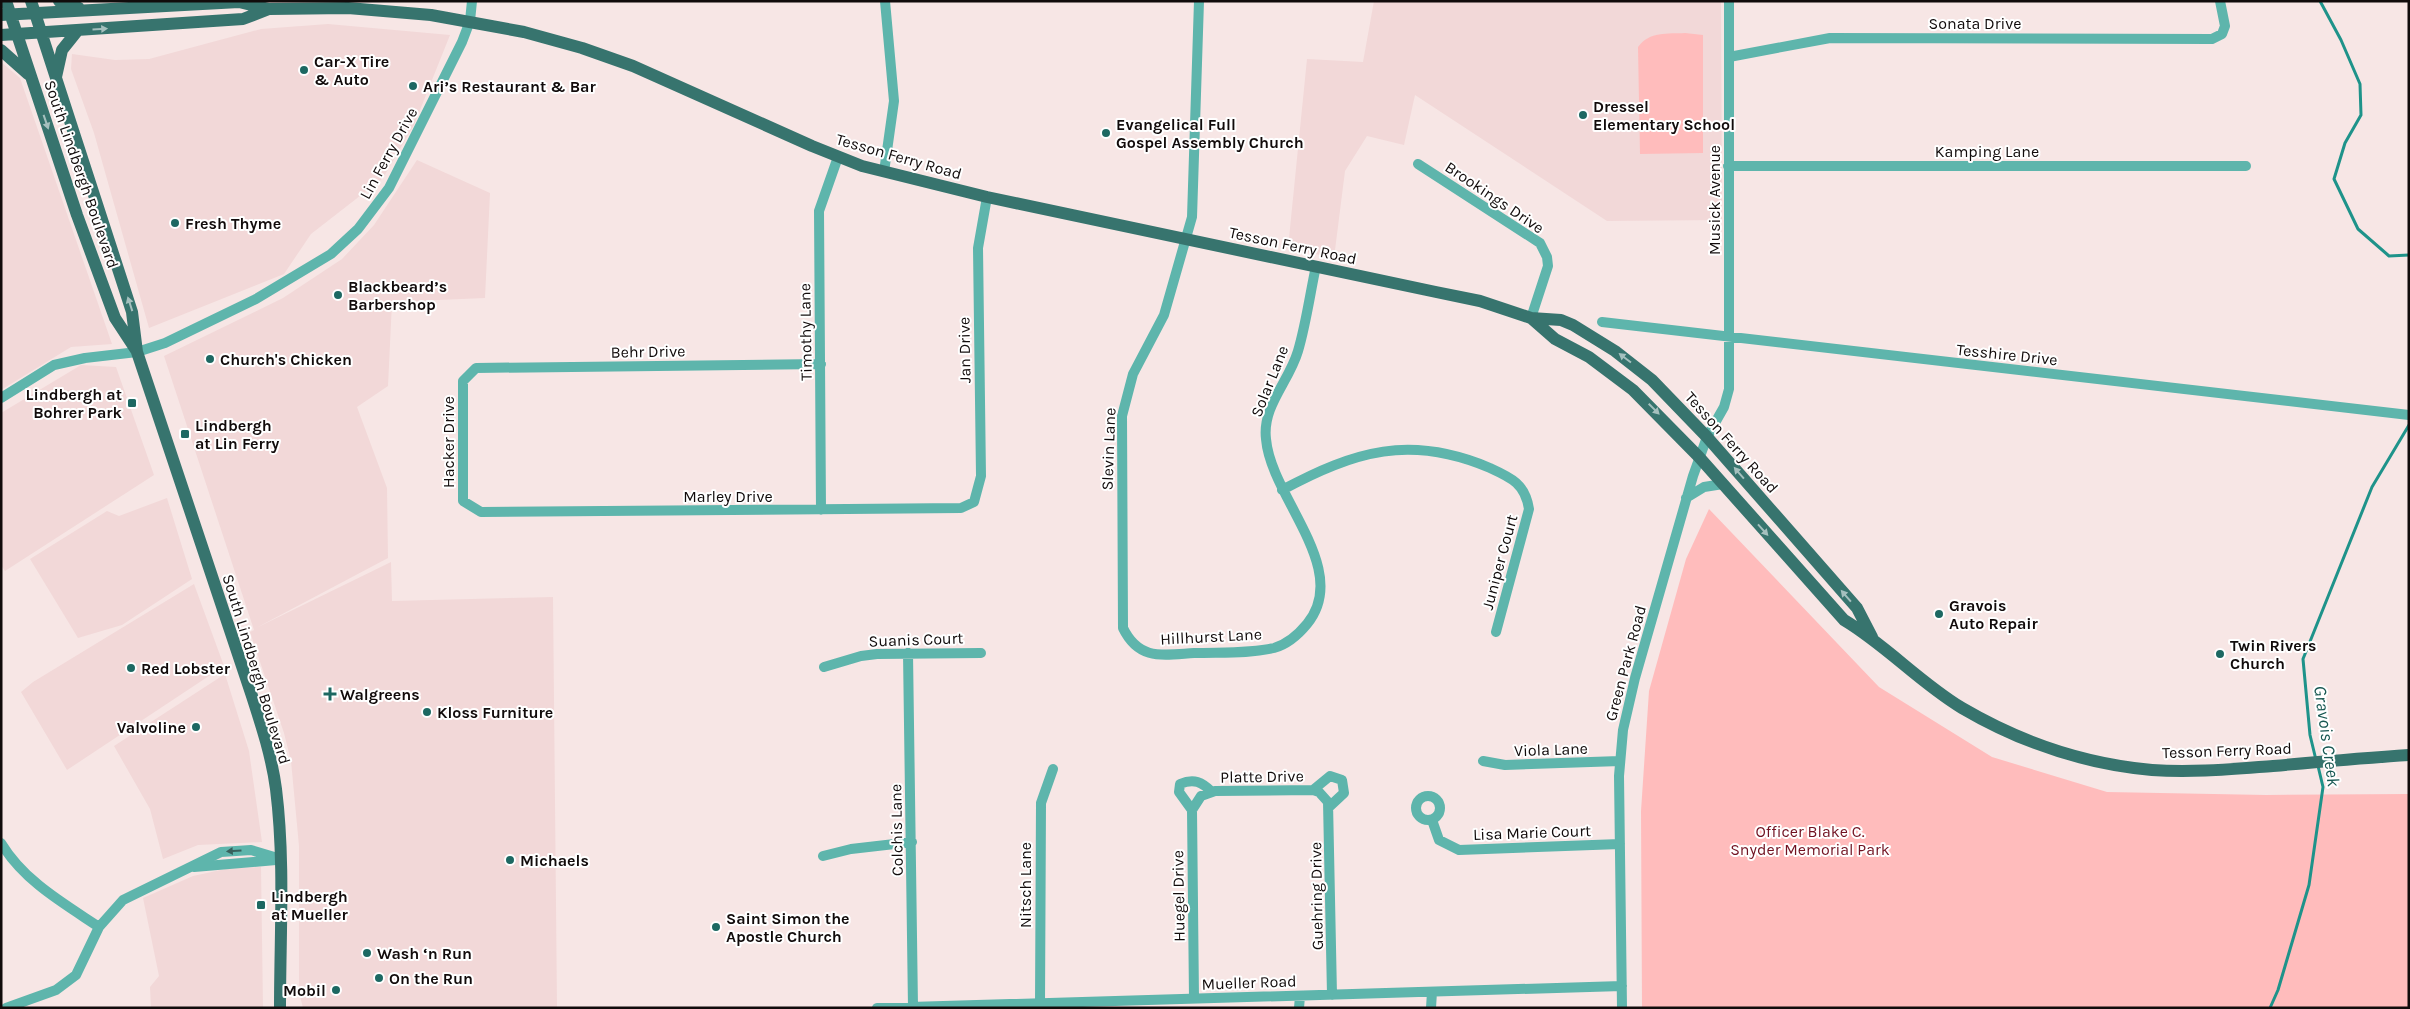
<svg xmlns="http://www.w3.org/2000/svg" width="2410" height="1009" font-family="Karla,sans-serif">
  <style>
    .built { fill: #f2d8d8 }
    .green { fill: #ffbcbc }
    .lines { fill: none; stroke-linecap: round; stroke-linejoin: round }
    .stream { stroke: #1e938a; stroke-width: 3 }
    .minor { stroke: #5eb5ac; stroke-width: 10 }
    .major { stroke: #37746e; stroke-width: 12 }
    .oneway { fill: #a5c0be }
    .oneway2 { fill: #38605c }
    .poi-dot { fill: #1d6862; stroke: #fff; stroke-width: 2 }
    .labels { text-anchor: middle; stroke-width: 4; stroke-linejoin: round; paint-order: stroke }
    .street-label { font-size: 16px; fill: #110b0b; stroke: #fff }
    .poi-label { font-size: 16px; font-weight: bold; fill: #110b0b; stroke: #fff; text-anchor: start }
    .park-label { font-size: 16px; fill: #711221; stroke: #fff }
    .water-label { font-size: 18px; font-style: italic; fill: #185852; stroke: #fff }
  </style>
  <rect width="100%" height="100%" fill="#f7e6e5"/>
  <path class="built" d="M1374,1H1721L1722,220L1607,221L1415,95L1404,145L1367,136L1345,171L1334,258L1288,248L1307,59L1363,62Z
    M328,24L450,35L414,125L383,178L311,234L284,274L149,328L94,133L71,69L72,54L115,60L149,59L261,29Z
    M1,62L20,78L112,344L71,347L1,390Z
    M417,160L490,193L485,298L392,302L388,386L357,407L387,488L388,558L256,628L391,562L392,601L553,597L557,1007L303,1008L299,992V846L291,761L284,733L250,632L254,630L164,356L283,298L342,259L374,225Z
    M81,365L116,367L154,475L5,571L1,565V413Z
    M167,498L192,579L122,625L78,638L30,559L107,511L119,516Z
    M194,584L224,666L67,770L21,692L33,682Z
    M225,674L249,751L262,842L198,845L163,859L150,809L114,746Z
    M261,867L263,1008H151L150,987L159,976L143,898L193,876L230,868Z"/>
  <path class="green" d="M1685,33L1703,35V153L1640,154L1638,47C1650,31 1667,34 1685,33Z
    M1709,509L1879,687L1992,757L2107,792L2266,795L2409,794V1008H1642L1641,811L1649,691L1686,559Z"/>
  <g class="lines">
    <path class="stream" d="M2320,1L2341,40L2360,84L2361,115L2345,143L2334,179L2358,229L2389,256L2409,255
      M2316,760L2310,735L2303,659L2372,487L2409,425
      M2270,1008L2278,990L2309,885L2323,787L2318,766"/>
    <path class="minor" d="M1199,1L1192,217L1164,315L1133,374L1122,416L1123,628C1139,661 1163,655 1194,653C1220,652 1249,654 1274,648C1288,644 1298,635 1307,624C1352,569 1271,498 1266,439C1262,406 1289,382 1298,351C1306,324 1310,294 1316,266
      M1729,57L1830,38L2212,39L2222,34L2225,26L2220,1
      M1418,164L1540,243L1547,257L1548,266L1531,318
      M1728,166H2246
      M884,172L894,101L885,1
      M1602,322L2409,415
      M821,364L476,368L463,381V501L481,512L961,508L974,502L981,476L978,248L987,197
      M1,398L54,365L85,358L137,352L165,343L256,299L331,254L358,229L389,188L462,42L470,21L472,1
      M1282,490C1355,451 1410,434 1490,468C1512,478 1525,484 1529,509L1496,632
      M1686,498L1704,487L1723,484
      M821,510L819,211L838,157
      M908,653L913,1007
      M824,667L861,656L877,654L981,653
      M1483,761L1505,765L1620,761
      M1313,790L1330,776L1342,780L1344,793L1329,807
      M1416 808a12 12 0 1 1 24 0a12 12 0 1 1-24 0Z
      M1192,810L1179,792L1180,784C1194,778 1202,782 1212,792
      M1432,820L1439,840L1459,850L1620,844
      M1,843C24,881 63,903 99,927
      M823,856L851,849L912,842
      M194,867L276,860
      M1194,999L1192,810L1201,796L1215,791L1313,790L1319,792L1328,802L1332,995
      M1040,1003L1041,803L1053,769
      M6,1008L56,990L76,975L99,927L123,900L221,852L251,850L281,859
      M877,1008L1622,986
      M1299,1008L1300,996
      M1431,1008L1432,992
      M1622,1008L1619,776L1623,730L1635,678L1693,476L1707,437L1724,407L1729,389V1"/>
    <path class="major" d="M6,1L77,215L115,318L136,350
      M31,1L132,312L137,352L252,696C262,727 272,758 276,789C285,861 280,935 280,1008
      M59,1L79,8
      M1,15L239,2L269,9L348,8L431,15L524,32L582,48L633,66L812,146L862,166L987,197L1436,292L1480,301L1531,318L1555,339L1589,357L1633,390L1699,457L1844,620C1886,645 1919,682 1962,708C2020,742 2085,764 2152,770C2192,773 2233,769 2273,766C2318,762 2363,758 2409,755
      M1,35L243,19L269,9
      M1,50L28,74
      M56,77L62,50L78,30
      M1531,318L1561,320L1573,325L1615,351L1652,380L1707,437L1857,608L1872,637"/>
  </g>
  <defs><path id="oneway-solid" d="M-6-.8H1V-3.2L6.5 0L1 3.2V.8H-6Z" transform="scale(1.25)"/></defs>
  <g class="oneway">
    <use href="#oneway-solid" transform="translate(100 29) rotate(-3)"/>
    <use href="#oneway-solid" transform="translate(46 122) rotate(71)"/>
    <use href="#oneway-solid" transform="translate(130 304) rotate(-108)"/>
    <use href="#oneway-solid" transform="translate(1625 358) rotate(-143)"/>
    <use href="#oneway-solid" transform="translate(1654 409) rotate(45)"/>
    <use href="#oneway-solid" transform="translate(1739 473) rotate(-131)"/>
    <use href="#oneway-solid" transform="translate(1763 530) rotate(48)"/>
    <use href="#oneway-solid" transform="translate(1846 596) rotate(-131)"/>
  </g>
  <use class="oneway2" href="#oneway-solid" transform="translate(234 851) rotate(176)"/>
  <g class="poi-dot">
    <circle cx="304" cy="70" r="5"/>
    <circle cx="413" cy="86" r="5"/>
    <circle cx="1583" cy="115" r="5"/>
    <circle cx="1106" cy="133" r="5"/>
    <circle cx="175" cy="223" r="5"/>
    <circle cx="338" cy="295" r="5"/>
    <circle cx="210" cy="359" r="5"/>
    <rect x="127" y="398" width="10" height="10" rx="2.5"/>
    <rect x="180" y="429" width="10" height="10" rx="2.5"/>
    <circle cx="1939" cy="614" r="5"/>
    <circle cx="2220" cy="654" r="5"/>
    <circle cx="131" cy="668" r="5"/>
    <path d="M327.5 686.5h5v5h5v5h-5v5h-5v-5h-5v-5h5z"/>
    <circle cx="427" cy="712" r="5"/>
    <circle cx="196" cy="727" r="5"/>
    <circle cx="510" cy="860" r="5"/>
    <rect x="256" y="900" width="10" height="10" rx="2.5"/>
    <circle cx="716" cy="927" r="5"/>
    <circle cx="367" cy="953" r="5"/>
    <circle cx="379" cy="978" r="5"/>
    <circle cx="336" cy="990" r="5"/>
  </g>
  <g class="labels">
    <g class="street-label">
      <text x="1975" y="29">Sonata Drive</text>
      <text x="1987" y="157">Kamping Lane</text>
      <text transform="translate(388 153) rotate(-61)" y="6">Lin Ferry Drive</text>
      <text transform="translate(899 156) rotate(16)" y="6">Tesson Ferry Road</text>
      <text transform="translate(82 174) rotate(71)" y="6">South Lindbergh Boulevard</text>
      <text transform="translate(1495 197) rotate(34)" y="6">Brookings Drive</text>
      <text transform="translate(1714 200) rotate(-90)" y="6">Musick Avenue</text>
      <text transform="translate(1293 245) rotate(12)" y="6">Tesson Ferry Road</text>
      <text transform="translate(805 332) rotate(-91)" y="6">Timothy Lane</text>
      <text transform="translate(964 350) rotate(-91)" y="6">Jan Drive</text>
      <text transform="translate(648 351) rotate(-1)" y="6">Behr Drive</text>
      <text transform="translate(2007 354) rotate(6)" y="6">Tesshire Drive</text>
      <text transform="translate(1269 381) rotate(-68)" y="6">Solar Lane</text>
      <text transform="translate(448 442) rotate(-90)" y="6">Hacker Drive</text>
      <text transform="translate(1732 442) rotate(48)" y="6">Tesson Ferry Road</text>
      <text transform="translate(1108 449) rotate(-88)" y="6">Slevin Lane</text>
      <text x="728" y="502">Marley Drive</text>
      <text transform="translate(1499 562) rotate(-75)" y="6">Juniper Court</text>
      <text transform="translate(1211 636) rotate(-3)" y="6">Hillhurst Lane</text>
      <text transform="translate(916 639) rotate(-2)" y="6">Suanis Court</text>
      <text transform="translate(1625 663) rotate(-75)" y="6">Green Park Road</text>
      <text transform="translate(257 669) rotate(73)" y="6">South Lindbergh Boulevard</text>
      <text transform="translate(1551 749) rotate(-2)" y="6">Viola Lane</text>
      <text transform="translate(2227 750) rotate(-2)" y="6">Tesson Ferry Road</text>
      <text transform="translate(1262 776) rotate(-1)" y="6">Platte Drive</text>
      <text transform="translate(896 830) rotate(-91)" y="6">Colchis Lane</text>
      <text transform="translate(1532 832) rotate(-2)" y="6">Lisa Marie Court</text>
      <text transform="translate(1025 885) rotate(-90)" y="6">Nitsch Lane</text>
      <text transform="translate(1178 896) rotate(-91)" y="6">Huegel Drive</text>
      <text transform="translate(1316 896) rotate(-91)" y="6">Guehring Drive</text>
      <text transform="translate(1249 982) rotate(-2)" y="6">Mueller Road</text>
    </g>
    <g class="poi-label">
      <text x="314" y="67">Car-X Tire<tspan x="314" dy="18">&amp; Auto</tspan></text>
      <text x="423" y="92">Ari’s Restaurant &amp; Bar</text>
      <text x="1593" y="112">Dressel<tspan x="1593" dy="18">Elementary School</tspan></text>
      <text x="1116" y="130">Evangelical Full<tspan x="1116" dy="18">Gospel Assembly Church</tspan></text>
      <text x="185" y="229">Fresh Thyme</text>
      <text x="348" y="292">Blackbeard’s<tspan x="348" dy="18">Barbershop</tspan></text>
      <text x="220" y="365">Church's Chicken</text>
      <text x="122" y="400" text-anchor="end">Lindbergh at<tspan x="122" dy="18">Bohrer Park</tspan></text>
      <text x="195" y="431">Lindbergh<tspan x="195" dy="18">at Lin Ferry</tspan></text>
      <text x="1949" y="611">Gravois<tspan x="1949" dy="18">Auto Repair</tspan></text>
      <text x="2230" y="651">Twin Rivers<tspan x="2230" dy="18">Church</tspan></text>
      <text x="141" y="674">Red Lobster</text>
      <text x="340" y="700">Walgreens</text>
      <text x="437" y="718">Kloss Furniture</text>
      <text x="186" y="733" text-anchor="end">Valvoline</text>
      <text x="520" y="866">Michaels</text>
      <text x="271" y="902">Lindbergh<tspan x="271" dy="18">at Mueller</tspan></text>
      <text x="726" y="924">Saint Simon the<tspan x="726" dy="18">Apostle Church</tspan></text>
      <text x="377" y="959">Wash ‘n Run</text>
      <text x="389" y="984">On the Run</text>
      <text x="326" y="996" text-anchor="end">Mobil</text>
    </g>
    <g class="park-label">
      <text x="1810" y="837">Officer Blake C.<tspan x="1810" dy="18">Snyder Memorial Park</tspan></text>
    </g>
    <g class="water-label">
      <text transform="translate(2327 736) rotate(82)" y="6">Gravois Creek</text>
    </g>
  </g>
  <rect width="2410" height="1009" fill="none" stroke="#110b0b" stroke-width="5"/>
</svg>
